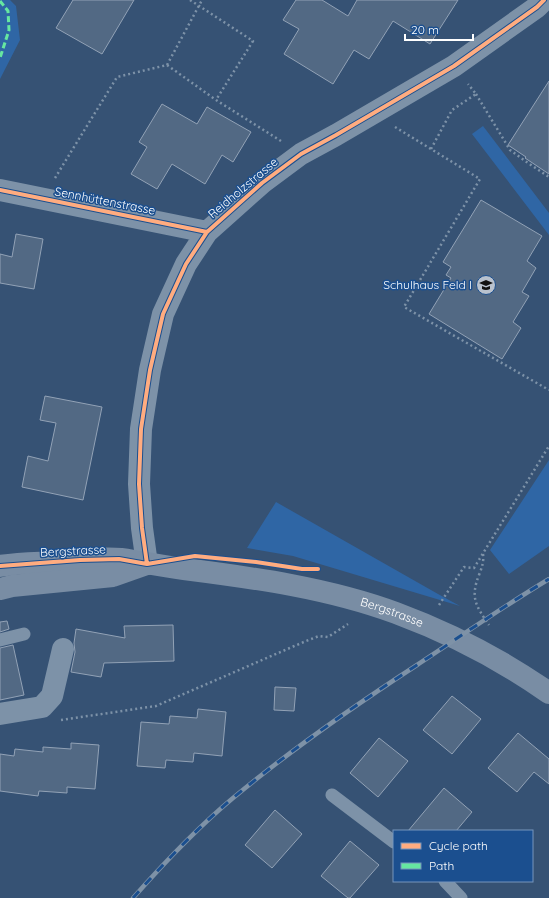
<svg xmlns="http://www.w3.org/2000/svg" width="549" height="898" font-family="Quicksand,sans-serif">
  <style>
    .green { fill: #2f66a5 }
    .building { fill: #526984; stroke: #92a2b6 }
    .lines { fill: none; stroke-linecap: round; stroke-linejoin: round }
    .path { stroke: #7d92a8; stroke-width: 2.5; stroke-dasharray: 2 3; stroke-linecap: butt }
    .lane { stroke: #7d92a8; stroke-width: 13 }
    .street { stroke: #7d92a8; stroke-width: 22 }
    .secondary { stroke: #798da4; stroke-width: 22 }
    .rail-casing { stroke: #7e92a7; stroke-width: 4.5 }
    .rail { stroke: #1b4f8f; stroke-width: 3; stroke-dasharray: 9; stroke-linecap: butt }
    .quiet { stroke: #66e7a1; stroke-width: 3; stroke-dasharray: 6 3; stroke-linecap: butt }
    .cycleway-casing { stroke: #1b4f8f; stroke-width: 6 }
    .cycleway { stroke: #ffac80; stroke-width: 4 }
    .labels { text-anchor: middle; stroke-width: 3; stroke-linejoin: round; paint-order: stroke }
    .street-label { font-size: 12px; fill: #fff; stroke: #1b4f8f }
    .poi-label { font-size: 12px; fill: #fff; stroke: #1b4f8f; text-anchor: end }
  </style>
  <rect width="100%" height="100%" fill="#365274"/>
  <path class="green" d="M0,0H10L16,6L20,40L0,79Z
    M483,126L549,213V235L472,134Z
    M549,460V546L509,574L490,550Z
    M276,502L438,594L460,606L293,556L247,548Z"/>
  <path class="building" d="M73,0H134L102,54L56,28Z
    M296,0H322L348,16L357,0H458L430,44L393,21L369,59L354,50L333,84L284,54L299,29L283,20Z
    M549,81V174L525,158L526,157L508,145Z
    M162,104L197,124L207,107L251,132L233,162L222,155L205,184L172,164L157,189L131,174L147,147L139,142Z
    M481,200L542,236L527,261L536,268L522,292L529,296L513,322L521,328L502,359L429,314L451,278L446,275L451,267L443,262Z
    M16,234L43,239L34,289L0,283V254L12,257Z
    M45,396L102,407L83,500L22,487L28,456L48,461L56,423L40,420Z
    M7,621L9,629L0,632V622Z
    M173,625L174,661L104,663L101,677L71,672L75,652L74,643L76,629L125,638L124,626Z
    M13,645L24,695L0,700V648Z
    M275,687L296,688L294,711L274,710Z
    M452,696L481,719L452,754L423,730Z
    M198,709L226,712L222,756L194,753L193,762L166,760L165,768L137,766L141,722L169,724L170,716L197,718Z
    M518,733L549,759V784L534,772L517,792L488,768Z
    M379,738L408,761L378,797L350,773Z
    M71,743L99,745L95,789L67,787V793L39,791L38,796L0,791V754L14,756L15,749L43,752V747L71,749Z
    M444,788L472,812L456,831H408Z
    M275,810L302,834L272,868L245,845Z
    M350,841L379,865L350,898H348L321,876Z"/>
  <g class="lines">
    <path class="path" d="M190,0L253,41L216,100
      M167,65L202,0
      M476,94L510,150L528,163L549,177
      M395,127L480,179L404,307L549,390
      M431,149L452,110L476,94L468,84
      M55,178L117,77L167,65L216,100L281,141
      M483,554C484,562 482,567 479,575C470,598 476,606 489,625
      M439,605L464,567L474,568L549,446
      M61,720L156,706L306,641L319,636L328,637L348,624"/>
    <path class="lane" d="M0,640L24,634
      M332,795L394,842
      M445,881L461,898"/>
    <path class="street" d="M0,190L207,232
      M147,564L142,528L139,484L141,429L150,370L163,314L186,264L207,232L262,183L301,154L336,135L454,66L537,7L544,0
      M0,714L42,707L52,696L63,649"/>
    <g class="secondary">
      <path id="s1" d="M0,566C18,563 36,563 54,562C74,560 102,557 121,559C142,562 162,566 184,569C255,578 328,588 396,613C450,633 502,660 549,693"/>
      <path d="M0,589L12,586L113,576L147,564"/>
    </g>
    <defs>
      <path id="rail" d="M133,898C164,863 197,828 233,798C292,749 354,706 417,665C461,636 504,606 549,579"/>
    </defs>
    <use href="#rail" class="rail-casing"/>
    <use href="#rail" class="rail"/>
    <path class="quiet" d="M0,1L8,11L9,30L0,58"/>
    <defs>
      <path id="cycleway" d="M0,190L207,232
        M147,564L142,528L139,484L141,429L150,370L163,314L186,264L207,232L262,183L301,154L336,135L454,66L537,7L544,0
        M0,566L80,560L119,559L147,564L195,556L256,562L302,569H318"/>
    </defs>
    <use href="#cycleway" class="cycleway-casing"/>
    <use href="#cycleway" class="cycleway"/>
  </g>
  <defs>
    <symbol id="school-disc" viewBox="-11 -11 22 22"><circle r="9.5" fill="#b9c2ce" stroke="#1b4f8f"/><path d="M0-5L7-2L0 1L-7-2ZM-4 1L0 2.5L4 1V4Q0 6-4 4Z" fill="#111"/></symbol>
  </defs>
  <g fill-rule="evenodd">
    <use href="#school-disc" x="475" y="274" width="22" height="22"/>
  </g>
  <g class="labels">
    <g class="street-label">
      <text transform="translate(243 188) rotate(-40)" y="4">Reidholzstrasse</text>
      <text transform="translate(105 201) rotate(11)" y="4">Sennhüttenstrasse</text>
      <text transform="translate(73 551) rotate(-3)" y="4">Bergstrasse</text>
      <text dy="4" stroke="none"><textPath href="#s1" startOffset="398">Bergstrasse</textPath></text>
    </g>
    <g class="poi-label">
      <text x="472" y="289">Schulhaus Feld I</text>
    </g>
  </g>
  <rect x="393" y="830" width="140" height="52" fill="#1b4f8f" stroke="#7695bc"/>
  <rect x="401" y="843" width="20" height="6" fill="#ffac80" stroke="#7695bc"/>
  <text x="429" y="850" font-size="12" fill="#ffffff">Cycle path</text>
  <rect x="401" y="863" width="20" height="6" fill="#66e7a1" stroke="#7695bc"/>
  <text x="429" y="870" font-size="12" fill="#ffffff">Path</text>
  <path d="M405 34v6h68v-6" fill="none" stroke="#ffffff" stroke-width="2"/>
  <text x="411" y="34" font-size="12" fill="#ffffff" stroke="#1b4f8f" stroke-width="3" paint-order="stroke">20 m</text>
</svg>
